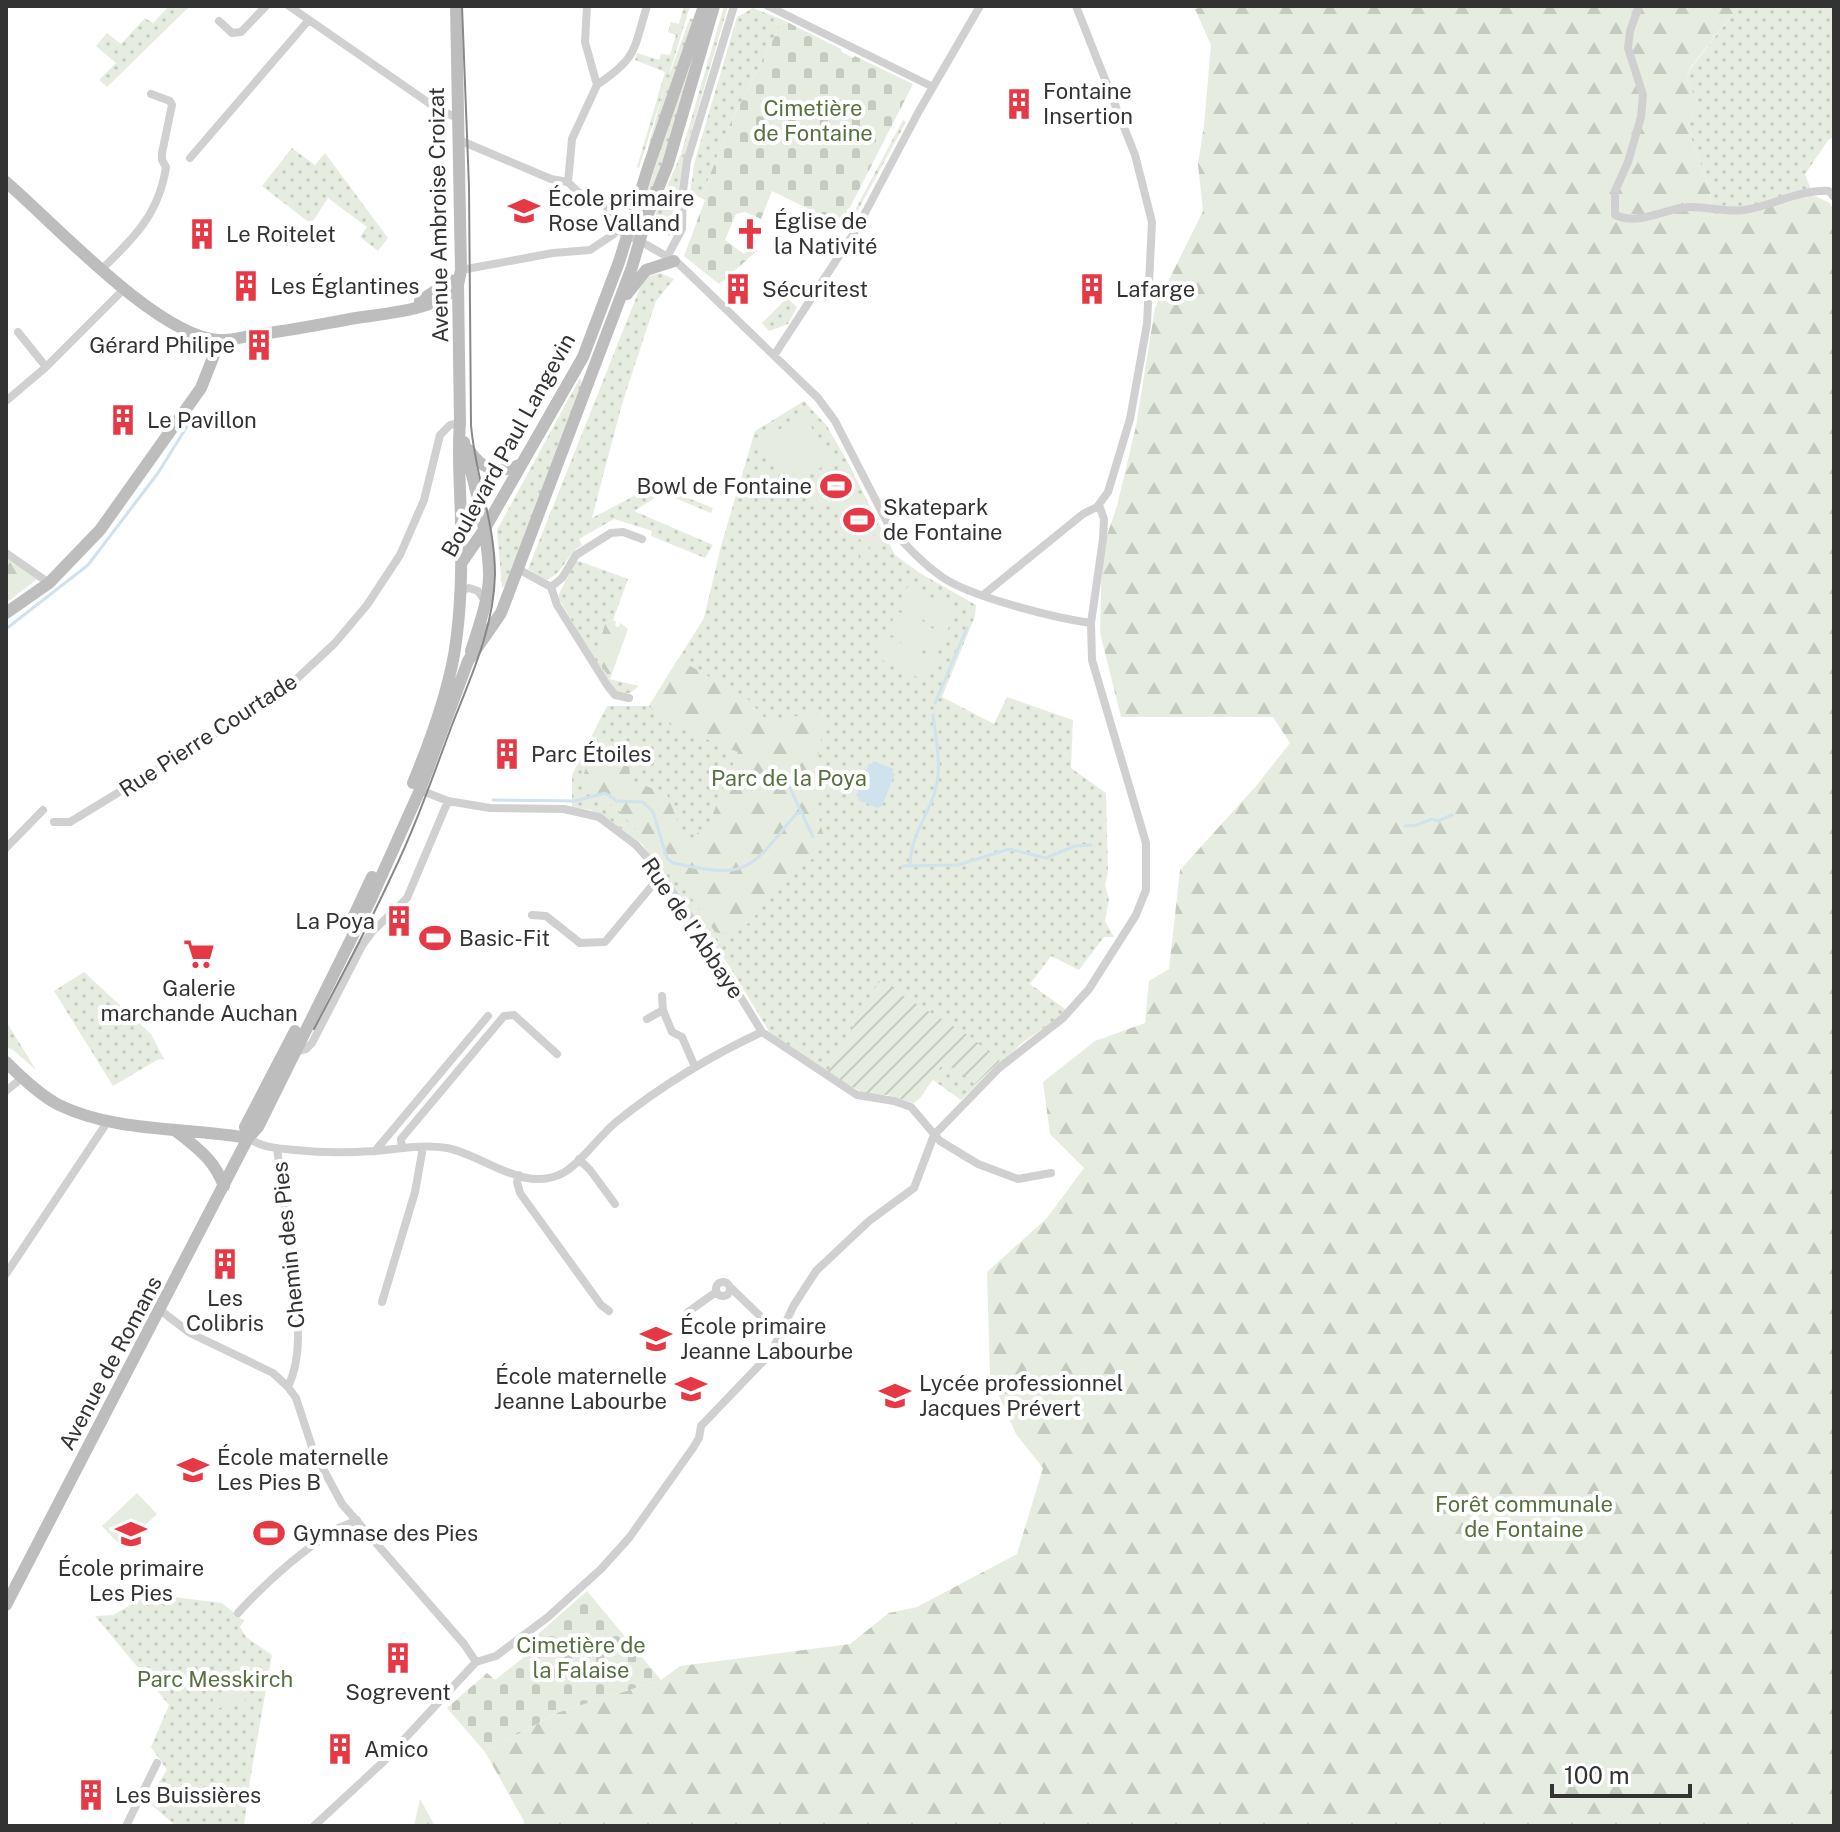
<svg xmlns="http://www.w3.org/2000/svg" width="1840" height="1832" font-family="'Public Sans',sans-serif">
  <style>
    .grass { fill: url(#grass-dots) }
    .forest { fill: url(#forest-firs) }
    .cemetery { fill: url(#cemetery-stones) }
    .garden { fill: url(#garden-furrows) }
    .pitch { fill: #e6ecdf }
    .water { fill: #cfe2ee }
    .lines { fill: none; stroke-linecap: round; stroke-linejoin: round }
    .stream { stroke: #cfe2ee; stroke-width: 3 }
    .street { stroke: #d0d0d0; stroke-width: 8 }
    .secondary { stroke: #bdbdbd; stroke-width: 12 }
    .tram { stroke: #888; stroke-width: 2 }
    .labels { text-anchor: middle; stroke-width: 8; stroke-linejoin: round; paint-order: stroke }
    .poi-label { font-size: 22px; fill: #333; stroke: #fff; text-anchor: start }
    .park-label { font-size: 22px; fill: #56703f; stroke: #fff }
    .street-label { font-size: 22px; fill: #333; stroke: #fff }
  </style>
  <defs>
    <pattern id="grass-dots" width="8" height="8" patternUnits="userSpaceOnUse" patternTransform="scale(2)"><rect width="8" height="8" fill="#e6ecdf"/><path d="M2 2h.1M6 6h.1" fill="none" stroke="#c6cbc0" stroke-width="1.8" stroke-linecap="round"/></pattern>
    <pattern id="forest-firs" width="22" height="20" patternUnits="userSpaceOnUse" patternTransform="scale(2)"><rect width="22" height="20" fill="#e6ecdf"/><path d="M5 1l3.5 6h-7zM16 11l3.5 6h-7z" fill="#c6cbc0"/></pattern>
    <pattern id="cemetery-stones" width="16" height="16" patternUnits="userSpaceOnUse" patternTransform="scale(2)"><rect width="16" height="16" fill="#e6ecdf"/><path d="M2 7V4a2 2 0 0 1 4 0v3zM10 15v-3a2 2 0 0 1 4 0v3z" fill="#c6cbc0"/></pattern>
    <pattern id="garden-furrows" width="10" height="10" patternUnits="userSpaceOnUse" patternTransform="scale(2)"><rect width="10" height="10" fill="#e6ecdf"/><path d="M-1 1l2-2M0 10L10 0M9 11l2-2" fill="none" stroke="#c6cbc0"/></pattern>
  </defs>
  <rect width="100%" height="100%" fill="#fff"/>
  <path class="grass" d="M169,6H190L107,87L99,80L116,63L96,46L107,33L121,44L145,18L153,23Z
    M684,6H690L667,81L690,18L696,21L650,149H648L649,143L665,86L639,168L637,167L665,72L635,60L637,53L659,60L661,54L670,55L676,35L668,32L671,22L679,24Z
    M724,6H728L684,157L676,226L669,236L654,217L681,154Z
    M1739,6H1834V137L1829,139L1805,174L1813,195L1711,216L1710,189L1687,127L1698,104L1687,80L1690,69Z
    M753,8L783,20L730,124L701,198L690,193L694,164L737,17Z
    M697,36L700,37L680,117L645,213L641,211Z
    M903,120L906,122L846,232V227Z
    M292,148L315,165L325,153L388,238L378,251L360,237L367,227L328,198L311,224L262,186Z
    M660,273L674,279L656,301L622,404L592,518L655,485L713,508L711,513L663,493L634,511L713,545L705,558L651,536L652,531L614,519L579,539L582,545C565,554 565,574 545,580L528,569L642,283L649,276Z
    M787,298L797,307L788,324L769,331L762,323Z
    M580,378L582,383L506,584L502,588L497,530Z
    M804,401L827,426L846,459L895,555L920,573L976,605L975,616L942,697L994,724L1007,697L1073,720L1071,768L1106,793L1108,873L1105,885L1109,899L1105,921L1114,937H1104L1079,970L1051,956L1030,984L1068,1011L1022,1043L961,1100L933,1080L914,1103L888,1095L865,1094L773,1038L730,967L642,844L607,818L591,810L572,807V775L607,706H649L704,618L721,546L755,431Z
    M576,560L628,579L613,620L605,624L609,679L639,686L630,693H620L612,689L559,599V594Z
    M84,972L151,1034L164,1059L157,1060L113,1086L54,991Z
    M6,1021L36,1070L13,1050L6,1047Z
    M150,1594L222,1603L244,1621L240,1627L246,1637L272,1655L250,1780L244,1826H176L147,1801L167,1770L151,1747L169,1705L95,1616L113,1615Z"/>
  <path class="forest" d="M1206,6H1739L1690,68L1687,80L1698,104L1687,127L1710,189L1711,216L1813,195L1830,203L1834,212V1826H524V1821L485,1752L559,1712L661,1680L680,1666L850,1644L889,1613L917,1607L1017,1554L1043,1468L1016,1434L990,1375L987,1272L1047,1218L1084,1168L1050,1134L1043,1082L1095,1041L1145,1023L1149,981L1169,969L1180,870L1256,786L1290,743L1273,717H1121L1100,633L1102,550L1117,506L1136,426L1155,308L1203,211L1198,164L1204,125L1211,45L1195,9Z
    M6,558L37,579L6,603Z
    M613,620L616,622L615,626L619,627L620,623L628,629L610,679L596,657L605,624Z
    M678,659L748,699L768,722L817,712L824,727L818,754L816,807L824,838L816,857C807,862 796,866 788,873C764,893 752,943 715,932L672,870L617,809L581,783L591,752L629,767L631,785H644L667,795L687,843L710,821L738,752L664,722L649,706Z
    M420,1799L435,1826H414Z"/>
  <path class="cemetery" d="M783,20L841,49L842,52L853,58L855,56L913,84L841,225L772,191L761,219L745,212L736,214L725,240L744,254L752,247L757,251L719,284L684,256L705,200L701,198L730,124Z
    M587,1591L661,1680L559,1712L485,1752L447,1708L487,1673L495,1680L523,1658L521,1649Z"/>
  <path class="garden" d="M879,981L969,1036L1000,1061L975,1084L965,1075L943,1063L921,1097L914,1103L888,1095L865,1094L827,1073Z"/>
  <path class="pitch" d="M804,415L832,461L788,487L760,441Z
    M847,482L853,488L883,550L877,554L869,545L867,561L860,556L861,540L855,538L852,533L853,526L846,513L810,499L812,493L841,499Z
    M908,586L957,610L947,631L898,608Z
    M897,611L946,635L936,656L887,633Z
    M886,636L935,659L925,681L876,657Z
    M137,1493L157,1514L122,1547L102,1526Z
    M241,1686L246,1702L215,1709L212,1695Z"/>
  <path class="water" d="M873,761L894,769L892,772L895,774L882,806L878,808L858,800L859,797L856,796L869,763L872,764Z"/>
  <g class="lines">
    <path class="stream" d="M6,629L88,565L158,473L191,420
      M935,703L967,628
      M789,786L813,837
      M493,800L575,801L605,793L617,801L643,802L653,812L667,858L673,863C750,880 749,870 796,814L802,812
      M1405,826L1417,825L1432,819L1438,821L1452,815
      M903,866L958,865L1009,849L1046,858L1075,846L1091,845
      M910,866C911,836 924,822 934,795C943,769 936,741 933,715"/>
    <path class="street" d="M289,6L439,110L458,118
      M768,6L933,87
      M1639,6L1630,31L1628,48L1643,95L1641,117L1628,162L1615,191V215C1639,226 1663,209 1688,207C1706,206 1726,213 1744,210C1772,206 1800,189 1829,191L1834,197
      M219,21L232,33L241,32L266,6
      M597,85C638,57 633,51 647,6
      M459,140L551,179L568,182L578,192L609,208L617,223L614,234L590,250L553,253L461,270
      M190,158L308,21
      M568,182L572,139L597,85L585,42L587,6
      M617,230L647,245L678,263L818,398L835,421L888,524C903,543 922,563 942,577C971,597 1055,618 1091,623
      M667,257L682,229L683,191L687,161L734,6
      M101,270C134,238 159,214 166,167L162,160V153L172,105L170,101L151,94
      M18,332L46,367
      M775,354L856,230L919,111L980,6
      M6,401L46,367L124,289
      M6,553L49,583
      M518,569L551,587L562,578L576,555L611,533L623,532L642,539
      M551,587L557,605L607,685L615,695L629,698
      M460,591L469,588L478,591L485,601
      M983,595L1083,514L1097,507L1108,492L1130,419L1147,324L1152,222L1135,155L1076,6
      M419,787L420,790L448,801L490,808L564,809L599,817L636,845L653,864L703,936L762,1032L857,1095L894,1101L911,1107L940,1141L978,1164L1018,1179L1051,1173
      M54,822H70L262,705L287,688L335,643L367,605L400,555L424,500L440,435L450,425L460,423
      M6,848L43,810
      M532,915L546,916L580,943L605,942L661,875
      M662,996L663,1010
      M647,1019L663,1010L672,1032L682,1037L695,1067
      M294,1052L306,1049L312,1043L363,944L372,932L407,898L448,801
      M6,1091L23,1077
      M248,1138C263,1148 277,1148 295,1150C321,1153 347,1153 374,1151C398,1149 423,1144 447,1148C484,1155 524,1194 563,1173C579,1165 600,1135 616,1122C661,1086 710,1056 762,1032
      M277,1148C283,1192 289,1234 293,1278C297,1314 304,1353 288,1387
      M402,1148L401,1139L504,1016L514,1015L557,1054
      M375,1151L488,1016
      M579,1159L590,1170L615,1204
      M519,1175L517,1182L520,1193L601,1305L609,1311
      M6,1274L108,1121
      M716 1289a7 7 0 1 1 14 0a7 7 0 1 1-14 0Z
      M731,1288L781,1336
      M382,1302L415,1192L423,1147
      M160,1310L190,1333L273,1373L288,1387L296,1398L313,1450L342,1504L464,1644L476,1662
      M688,1312L716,1292
      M238,1613C265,1583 300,1553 334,1530C341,1526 349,1525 357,1520
      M476,1662L496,1656L548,1617L601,1569L629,1538L693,1448L699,1438L701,1426L771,1353L794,1305L816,1271L869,1221L914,1188L934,1135L999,1068L1063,1018L1089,989L1136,915L1146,890V843L1092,660L1091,623L1103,539L1104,519L1099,505
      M126,1826L157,1763
      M314,1826L383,1762L476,1662"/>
    <path class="secondary" d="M6,182C54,223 156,335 218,340C230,341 243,337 254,335C288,331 322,324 356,318C388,313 436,311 458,285
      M627,294L646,270L674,261
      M420,301L450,281L458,280
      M464,442C474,484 487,528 489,571C490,597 479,626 471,651
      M469,450C483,471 499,475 521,464
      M462,562L484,530L583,357L619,262L648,168L704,6
      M6,613L49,583L100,530L201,388L214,355L216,340
      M413,783C430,742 446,699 454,655C461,614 462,569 461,527C461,493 457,458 460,423L458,285L461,270L456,6
      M351,922L372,877
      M6,1062C21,1077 41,1096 59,1105C117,1133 186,1127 248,1138
      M175,1130C198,1149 213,1158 224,1186
      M248,1138L245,1127L295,1031
      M6,1605L236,1161L248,1138L258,1127L371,899L420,790L468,661L501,613L632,267L646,219L668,164L714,6"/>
    <path class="tram" d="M314,1029C340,979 367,929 391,877C415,828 433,776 452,725C471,676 494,628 495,574C495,523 475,475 471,425L469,187L462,6"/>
  </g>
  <defs>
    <symbol id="building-bare" viewBox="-9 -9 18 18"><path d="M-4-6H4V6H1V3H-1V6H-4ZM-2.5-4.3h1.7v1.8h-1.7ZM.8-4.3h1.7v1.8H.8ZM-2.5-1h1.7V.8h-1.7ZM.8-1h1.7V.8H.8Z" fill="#e63946" stroke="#fff" stroke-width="2.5" paint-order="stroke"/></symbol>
    <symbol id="school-bare" viewBox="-9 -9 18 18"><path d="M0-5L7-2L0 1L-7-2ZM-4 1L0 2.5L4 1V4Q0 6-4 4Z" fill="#e63946" stroke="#fff" stroke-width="2.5" paint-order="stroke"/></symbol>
    <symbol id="church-bare" viewBox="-9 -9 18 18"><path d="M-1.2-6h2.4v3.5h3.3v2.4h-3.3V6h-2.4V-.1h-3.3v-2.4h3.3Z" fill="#e63946" stroke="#fff" stroke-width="2.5" paint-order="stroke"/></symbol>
    <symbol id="stadium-bare" viewBox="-9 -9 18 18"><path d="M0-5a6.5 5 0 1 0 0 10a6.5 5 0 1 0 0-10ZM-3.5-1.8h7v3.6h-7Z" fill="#e63946" stroke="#fff" stroke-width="2.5" paint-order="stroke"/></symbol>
    <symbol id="supermarket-bare" viewBox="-9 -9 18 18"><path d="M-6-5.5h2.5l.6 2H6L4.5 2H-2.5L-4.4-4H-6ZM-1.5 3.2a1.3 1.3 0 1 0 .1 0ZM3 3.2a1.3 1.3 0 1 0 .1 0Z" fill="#e63946" stroke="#fff" stroke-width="2.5" paint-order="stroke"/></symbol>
  </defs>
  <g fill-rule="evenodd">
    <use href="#building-bare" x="997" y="82" width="44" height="44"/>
    <use href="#school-bare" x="502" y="189" width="44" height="44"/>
    <use href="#building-bare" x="180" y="212" width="44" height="44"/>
    <use href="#church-bare" x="728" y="212" width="44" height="44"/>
    <use href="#building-bare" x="224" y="264" width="44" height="44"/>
    <use href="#building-bare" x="716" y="267" width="44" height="44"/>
    <use href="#building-bare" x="1070" y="267" width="44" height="44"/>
    <use href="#building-bare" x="237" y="323" width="44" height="44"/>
    <use href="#building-bare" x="101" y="398" width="44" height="44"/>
    <use href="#stadium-bare" x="814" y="464" width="44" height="44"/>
    <use href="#stadium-bare" x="837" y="498" width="44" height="44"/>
    <use href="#building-bare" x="485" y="732" width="44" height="44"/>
    <use href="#building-bare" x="377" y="899" width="44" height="44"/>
    <use href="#stadium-bare" x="413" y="916" width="44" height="44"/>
    <use href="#supermarket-bare" x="177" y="932" width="44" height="44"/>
    <use href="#building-bare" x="203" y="1242" width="44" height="44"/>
    <use href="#school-bare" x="634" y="1317" width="44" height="44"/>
    <use href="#school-bare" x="669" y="1367" width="44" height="44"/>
    <use href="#school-bare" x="873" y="1374" width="44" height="44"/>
    <use href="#school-bare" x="171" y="1448" width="44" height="44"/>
    <use href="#stadium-bare" x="247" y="1511" width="44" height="44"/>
    <use href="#school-bare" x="109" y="1512" width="44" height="44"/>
    <use href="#building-bare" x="376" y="1636" width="44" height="44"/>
    <use href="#building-bare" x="318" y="1727" width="44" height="44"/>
    <use href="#building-bare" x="69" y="1773" width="44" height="44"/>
  </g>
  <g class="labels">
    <g class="poi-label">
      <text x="1043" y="99">Fontaine<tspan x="1043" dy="25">Insertion</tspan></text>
      <text x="548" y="206">École primaire<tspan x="548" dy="25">Rose Valland</tspan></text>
      <text x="774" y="229">Église de<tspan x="774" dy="25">la Nativité</tspan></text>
      <text x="226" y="242">Le Roitelet</text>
      <text x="270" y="294">Les Églantines</text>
      <text x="762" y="297">Sécuritest</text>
      <text x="1116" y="297">Lafarge</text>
      <text x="235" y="353" text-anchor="end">Gérard Philipe</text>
      <text x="147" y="428">Le Pavillon</text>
      <text x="812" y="494" text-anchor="end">Bowl de Fontaine</text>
      <text x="883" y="515">Skatepark<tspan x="883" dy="25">de Fontaine</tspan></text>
      <text x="531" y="762">Parc Étoiles</text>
      <text x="375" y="929" text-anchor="end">La Poya</text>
      <text x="459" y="946">Basic-Fit</text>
      <text x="199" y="996" text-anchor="middle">Galerie<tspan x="199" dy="25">marchande Auchan</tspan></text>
      <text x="225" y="1306" text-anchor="middle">Les<tspan x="225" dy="25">Colibris</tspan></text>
      <text x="680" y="1334">École primaire<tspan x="680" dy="25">Jeanne Labourbe</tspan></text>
      <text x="667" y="1384" text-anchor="end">École maternelle<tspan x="667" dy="25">Jeanne Labourbe</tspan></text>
      <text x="919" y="1391">Lycée professionnel<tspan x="919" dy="25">Jacques Prévert</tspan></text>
      <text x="217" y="1465">École maternelle<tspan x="217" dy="25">Les Pies B</tspan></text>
      <text x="293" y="1541">Gymnase des Pies</text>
      <text x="131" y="1576" text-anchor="middle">École primaire<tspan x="131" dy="25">Les Pies</tspan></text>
      <text x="398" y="1700" text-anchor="middle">Sogrevent</text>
      <text x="364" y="1757">Amico</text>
      <text x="115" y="1803">Les Buissières</text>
    </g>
    <g class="park-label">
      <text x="813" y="116">Cimetière<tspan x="813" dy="25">de Fontaine</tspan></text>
      <text x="789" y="786">Parc de la Poya</text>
      <text x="1524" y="1512">Forêt communale<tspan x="1524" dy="25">de Fontaine</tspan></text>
      <text x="581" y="1653">Cimetière de<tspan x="581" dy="25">la Falaise</tspan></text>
      <text x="215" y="1687">Parc Messkirch</text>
    </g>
    <g class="street-label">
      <text transform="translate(438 215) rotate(-91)" y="8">Avenue Ambroise Croizat</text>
      <text transform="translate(508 445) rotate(-61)" y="8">Boulevard Paul Langevin</text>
      <text transform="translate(208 735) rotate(-33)" y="8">Rue Pierre Courtade</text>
      <text transform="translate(693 928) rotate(56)" y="8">Rue de l'Abbaye</text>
      <text transform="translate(288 1245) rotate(-96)" y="8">Chemin des Pies</text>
      <text transform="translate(110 1363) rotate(-62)" y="8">Avenue de Romans</text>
    </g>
  </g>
  <rect width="1840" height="1832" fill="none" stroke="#333333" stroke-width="16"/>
  <path d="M1552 1784v12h138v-12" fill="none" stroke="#333333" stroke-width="4"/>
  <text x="1564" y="1784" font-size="24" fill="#333333" stroke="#ffffff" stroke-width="6" paint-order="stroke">100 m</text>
</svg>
